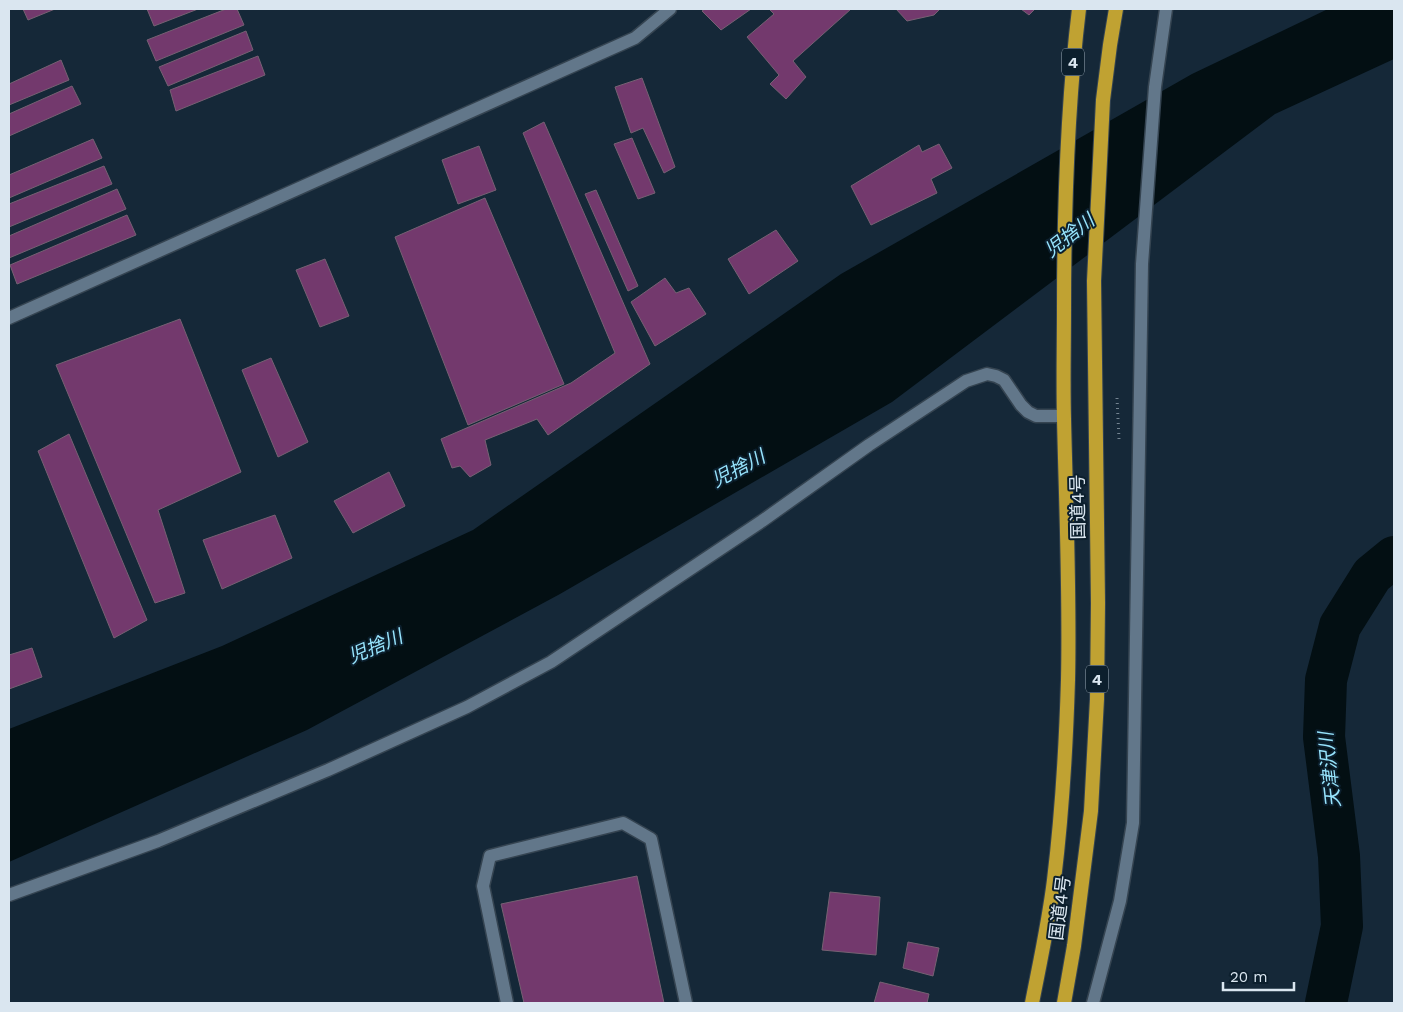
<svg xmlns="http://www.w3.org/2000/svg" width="1403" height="1012" font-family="'Work Sans','Noto Sans JP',sans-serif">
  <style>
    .water { fill: #030f13 }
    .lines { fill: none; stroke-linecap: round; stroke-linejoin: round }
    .river { stroke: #030f13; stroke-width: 42 }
    .building { fill: #73396d; stroke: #766173 }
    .service-casing { stroke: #354451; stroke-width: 15 }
    .minor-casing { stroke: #354451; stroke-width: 15 }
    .tertiary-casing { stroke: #354451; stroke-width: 15 }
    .trunk-casing { stroke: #354451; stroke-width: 16 }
    .path { stroke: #738390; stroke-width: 3; stroke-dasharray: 1 4; stroke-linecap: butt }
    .service { stroke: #62778a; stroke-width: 12 }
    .minor { stroke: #62778a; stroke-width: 12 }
    .tertiary { stroke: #62778a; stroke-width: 12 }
    .trunk { stroke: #c0a232; stroke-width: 14 }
    .labels { text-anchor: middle; stroke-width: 4; stroke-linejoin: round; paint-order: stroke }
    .shield { fill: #0c1f2d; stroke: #9caab6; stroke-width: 1 }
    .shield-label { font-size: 16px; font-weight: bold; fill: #dae6f0 }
    .street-label { font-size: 18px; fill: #dae6f0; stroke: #0c1f2d }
    .water-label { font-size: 19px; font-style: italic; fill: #97e4fd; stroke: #0c1f2d }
  </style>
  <rect width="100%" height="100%" fill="#152838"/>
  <path class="water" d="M1328,9H1394V59L1275,114L892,402L560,594L307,730L9,862V729L222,646L473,530L841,274L1192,74Z"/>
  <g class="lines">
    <path class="river" d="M1326,1003L1342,926L1339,856L1324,737L1326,680L1340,626L1372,575L1394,557"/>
  </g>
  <path class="building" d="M23,9H55L28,20Z
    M147,9H198L154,26Z
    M226,9H237L244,25L156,61L147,40Z
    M705,9H751L721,30L702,11Z
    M769,9H851L793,61L806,77L786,99L770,84L779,75L747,37L774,14Z
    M896,9H940L934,15L907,21Z
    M1021,9H1035L1029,15Z
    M246,31L253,50L168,86L159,67Z
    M258,56L265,75L176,111L170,90Z
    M61,60L69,80L9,105V84Z
    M642,78L675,167L664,173L643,128L631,133L615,87Z
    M72,86L81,104L9,136V114Z
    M544,122L650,364L548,435L537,419L485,440L491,465L470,477L460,466L452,468L441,439L571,383L615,353L523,133Z
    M632,138L655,193L638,199L614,144Z
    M93,139L102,158L9,198V175Z
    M939,144L952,168L931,179L937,193L871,225L851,186L919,145L922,152Z
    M479,146L496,190L458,204L442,160Z
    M104,166L112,184L9,227V204Z
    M117,189L126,209L9,258V236Z
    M596,190L638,286L628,291L585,194Z
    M485,198L564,384L468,425L395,237Z
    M127,215L136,235L17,284L10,265Z
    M776,230L798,261L749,294L728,259Z
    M325,259L349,316L320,327L296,270Z
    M665,278L676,293L689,288L706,314L655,346L631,302Z
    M180,319L241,472L158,510L185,593L155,603L56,365Z
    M271,358L308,442L278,457L242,370Z
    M69,434L147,620L114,638L38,451Z
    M389,472L405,506L353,533L334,501Z
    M275,515L292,558L222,589L203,540Z
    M32,648L42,677L9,689V655Z
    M637,876L664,1003H524L501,904Z
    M830,892L880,897L876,955L822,950Z
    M908,942L939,948L933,976L903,968Z
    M880,982L929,994L927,1003H874Z"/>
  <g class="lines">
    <defs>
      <path id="service" d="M507,1003L483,886L490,856L623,823L651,839L686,1003"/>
      <path id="minor" d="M9,895L158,841L328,770L467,707L551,662L762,521L869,445L966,381L987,374L996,376L1004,380L1021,405L1028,412L1036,416H1064
        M1093,1003L1120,901L1133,823L1142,264L1155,87L1166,9"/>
      <path id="tertiary" d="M9,318L635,38L670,9"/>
      <path id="trunk" d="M1032,1003C1040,962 1049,921 1054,880C1062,814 1066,747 1068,680C1070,593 1066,506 1064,419C1063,383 1064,346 1064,309C1064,209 1067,108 1079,9
        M1064,1003L1074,946L1091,811L1097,699L1098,603L1094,281L1103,100L1110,45L1116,9"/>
    </defs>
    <use href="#service" class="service-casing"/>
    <use href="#minor" class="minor-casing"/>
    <use href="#tertiary" class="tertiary-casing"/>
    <use href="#trunk" class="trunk-casing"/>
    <path class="path" d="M1117,398L1119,439"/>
    <use href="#service" class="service"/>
    <use href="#minor" class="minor"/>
    <use href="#tertiary" class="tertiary"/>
    <use href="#trunk" class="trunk"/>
  </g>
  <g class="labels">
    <g class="shield">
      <rect x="1062" y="48.5" width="22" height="27" rx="4"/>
      <rect x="1086" y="665.5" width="22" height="27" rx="4"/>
    </g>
    <g class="shield-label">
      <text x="1073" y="68">4</text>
      <text x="1097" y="685">4</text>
    </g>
    <g class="street-label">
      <text transform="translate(1078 507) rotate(-91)" y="6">国道4号</text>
      <text transform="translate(1060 908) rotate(-83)" y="6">国道4号</text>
    </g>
    <g class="water-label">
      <text transform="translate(1069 235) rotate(-38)" y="7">児捨川</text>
      <text transform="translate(738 468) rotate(-28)" y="7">児捨川</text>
      <text transform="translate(375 646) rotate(-23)" y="7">児捨川</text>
      <text transform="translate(1329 770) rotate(-96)" y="7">天津沢川</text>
    </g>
  </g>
  <rect width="1403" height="1012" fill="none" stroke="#dae6f0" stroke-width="20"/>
  <path d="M1223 982v8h71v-8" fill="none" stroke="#dae6f0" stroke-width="2.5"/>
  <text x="1230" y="982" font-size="15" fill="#dae6f0" stroke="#0c1f2d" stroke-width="4" paint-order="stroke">20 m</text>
</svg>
